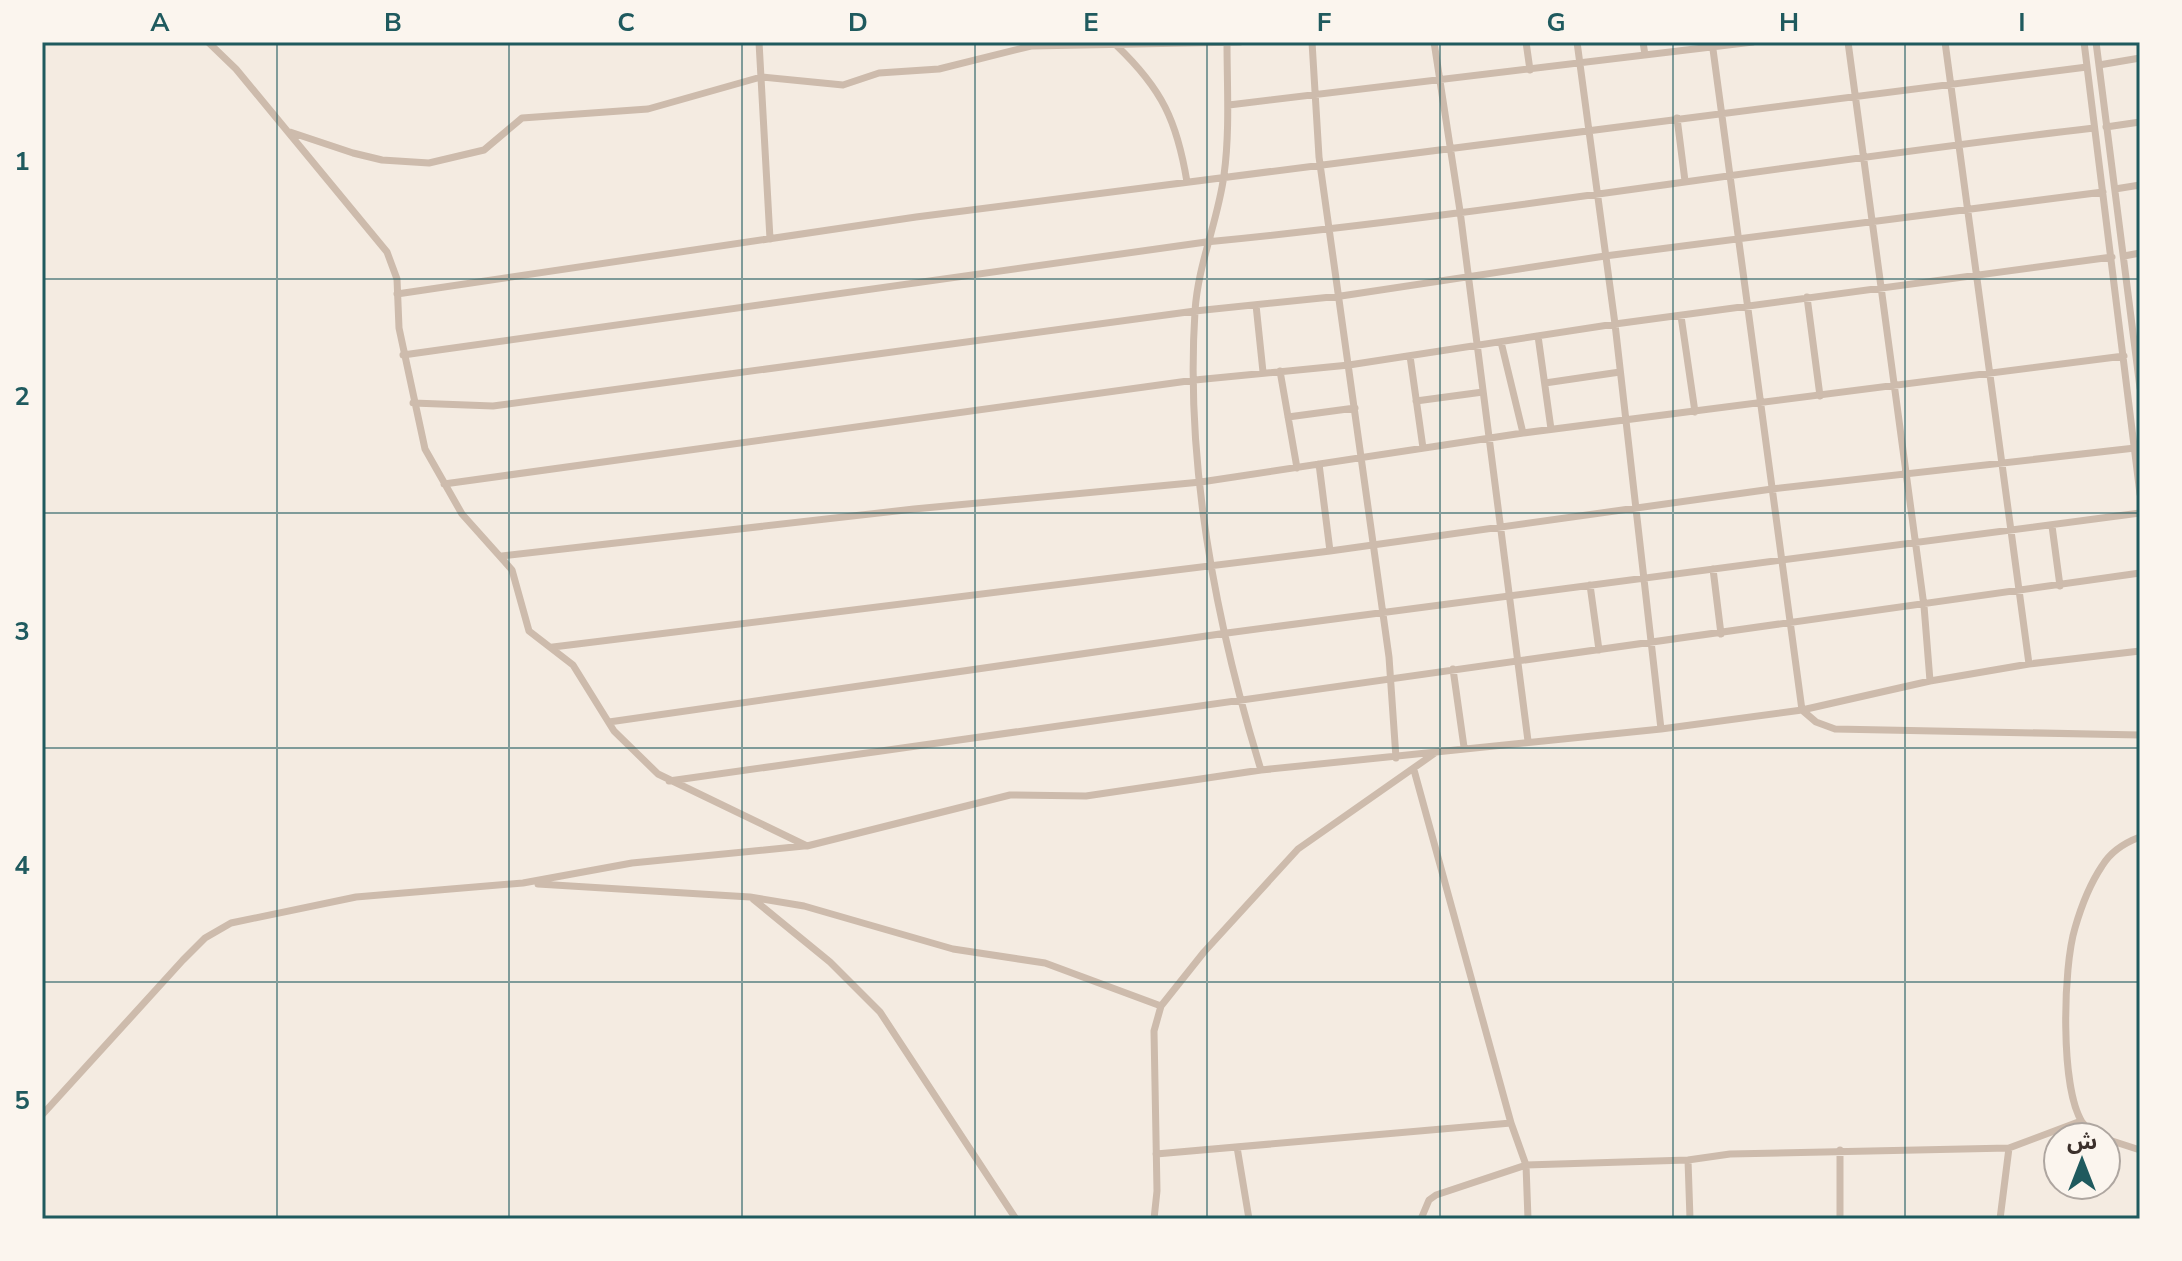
<svg xmlns="http://www.w3.org/2000/svg" width="2182" height="1261" font-family="'Nunito Sans','Noto Sans Arabic',sans-serif">
  <style>
    .lines { fill: none; stroke-linecap: round; stroke-linejoin: round }
    .minor { stroke: #cdbbac; stroke-width: 7 }
    .grid { fill: none; stroke: #1f5a5e; stroke-width: 2; stroke-opacity: 0.55 }
    .neatline { fill: none; stroke: #1f5a5e; stroke-width: 3 }
    .grid-label { font-size: 26px; text-anchor: middle; font-weight: bold; fill: #1f5a5e }
  </style>
  <rect width="100%" height="100%" fill="#f4ebe1"/>
  <g class="lines">
    <path class="minor" d="M208,42L236,69L387,252L397,279L399,328L425,449L462,514L512,570L529,631L573,665L614,731L658,774L807,846L1010,795L1086,796L1261,770L1661,729L1802,710L1930,681L2029,664L2140,651
      M759,42L770,239
      M1027,42L1031,46L1240,42
      M1227,42C1227,86 1230,131 1224,175C1218,221 1198,264 1195,311C1185,465 1216,624 1261,770
      M1312,42L1319,157L1389,657L1396,758
      M1434,42L1460,211L1528,741
      M1526,42L1530,70
      M1577,42L1615,324L1661,729
      M1643,42L1645,55
      M1712,42L1802,710L1816,722L1835,729L2140,735
      M1848,42L1924,606L1930,681
      M1945,42L2029,664
      M2084,42L2140,494
      M2096,42L2140,388
      M1117,46C1162,89 1177,121 1187,182
      M2099,65L2140,58
      M1229,105L1753,42
      M1677,118L1685,181
      M2106,127L2140,122
      M290,132L353,153L382,160L429,163L484,150L522,118L648,109L761,77L843,85L879,73L939,69L1031,46
      M2115,189L2140,185
      M2124,256L2140,253
      M397,294L916,217L2087,67
      M1807,297L1820,396
      M1256,305L1263,372
      M1681,316L1695,412
      M1538,336L1551,429
      M1501,342L1523,433
      M403,355L1206,242C1503,213 1798,162 2094,128
      M1410,356L1423,448
      M1280,371L1297,468
      M1545,383L1620,372
      M1416,401L1483,392
      M413,403L493,406L1195,311L1341,296L1605,256L2103,192
      M1288,417L1355,408
      M1319,464L1330,551
      M444,484L1195,380L1349,365L1615,324L2112,257
      M2052,526L2060,586
      M502,556L914,509L1201,482L1523,433L2124,356
      M1713,569L1721,634
      M1590,585L1599,650
      M553,647L1330,551L1772,489L2135,448
      M1453,669L1464,747
      M609,722L1227,633L2140,513
      M1414,770L1511,1123L1526,1165L1528,1219
      M669,781L2140,573
      M538,884L750,897L804,906L953,949L1045,963L1161,1006
      M753,899L830,962L880,1012L1016,1219
      M42,1115L183,960L205,938L231,923L356,897L523,883L632,863L804,846
      M2101,1137C2094,1133 2087,1129 2082,1122C2060,1087 2063,967 2075,928C2081,907 2090,884 2102,866C2111,851 2124,843 2140,837
      M2106,1139L2140,1150
      M1237,1147L1249,1219
      M1840,1150V1219
      M1156,1154L1511,1123
      M1688,1160L1690,1219
      M1154,1219L1157,1191L1154,1031L1161,1006L1204,952L1298,849L1435,753
      M1421,1219L1429,1200L1436,1195L1526,1165L1688,1160L1730,1154L2009,1148L2081,1121
      M2000,1219L2009,1148"/>
  </g>
  <path class="grid" d="M277,42V1219M509,42V1219M742,42V1219M975,42V1219M1207,42V1219M1440,42V1219M1673,42V1219M1905,42V1219M42,279H2140M42,513H2140M42,748H2140M42,982H2140"/>
  <rect width="2182" height="1261" fill="none" stroke="#fbf5ee" stroke-width="88"/>
  <g transform="translate(2082 1161)"><circle r="38" fill="#fbf5ee" stroke="#aea6a0" stroke-width="2"/>
  <path d="M0-6L14 30L0 20L-14 30Z" fill="#1f5a5e"/>
  <text y="-12" font-size="22" font-weight="bold" text-anchor="middle" fill="#3b302b">ش</text>
  </g>
  <rect x="44" y="44" width="2094" height="1173" class="neatline"/>
  <g class="grid-label">
    <text x="160" y="31">A</text>
    <text x="393" y="31">B</text>
    <text x="626" y="31">C</text>
    <text x="858" y="31">D</text>
    <text x="1091" y="31">E</text>
    <text x="1324" y="31">F</text>
    <text x="1556" y="31">G</text>
    <text x="1789" y="31">H</text>
    <text x="2022" y="31">I</text>
    <text x="22" y="170">1</text>
    <text x="22" y="405">2</text>
    <text x="22" y="640">3</text>
    <text x="22" y="874">4</text>
    <text x="22" y="1109">5</text>
  </g>
</svg>
